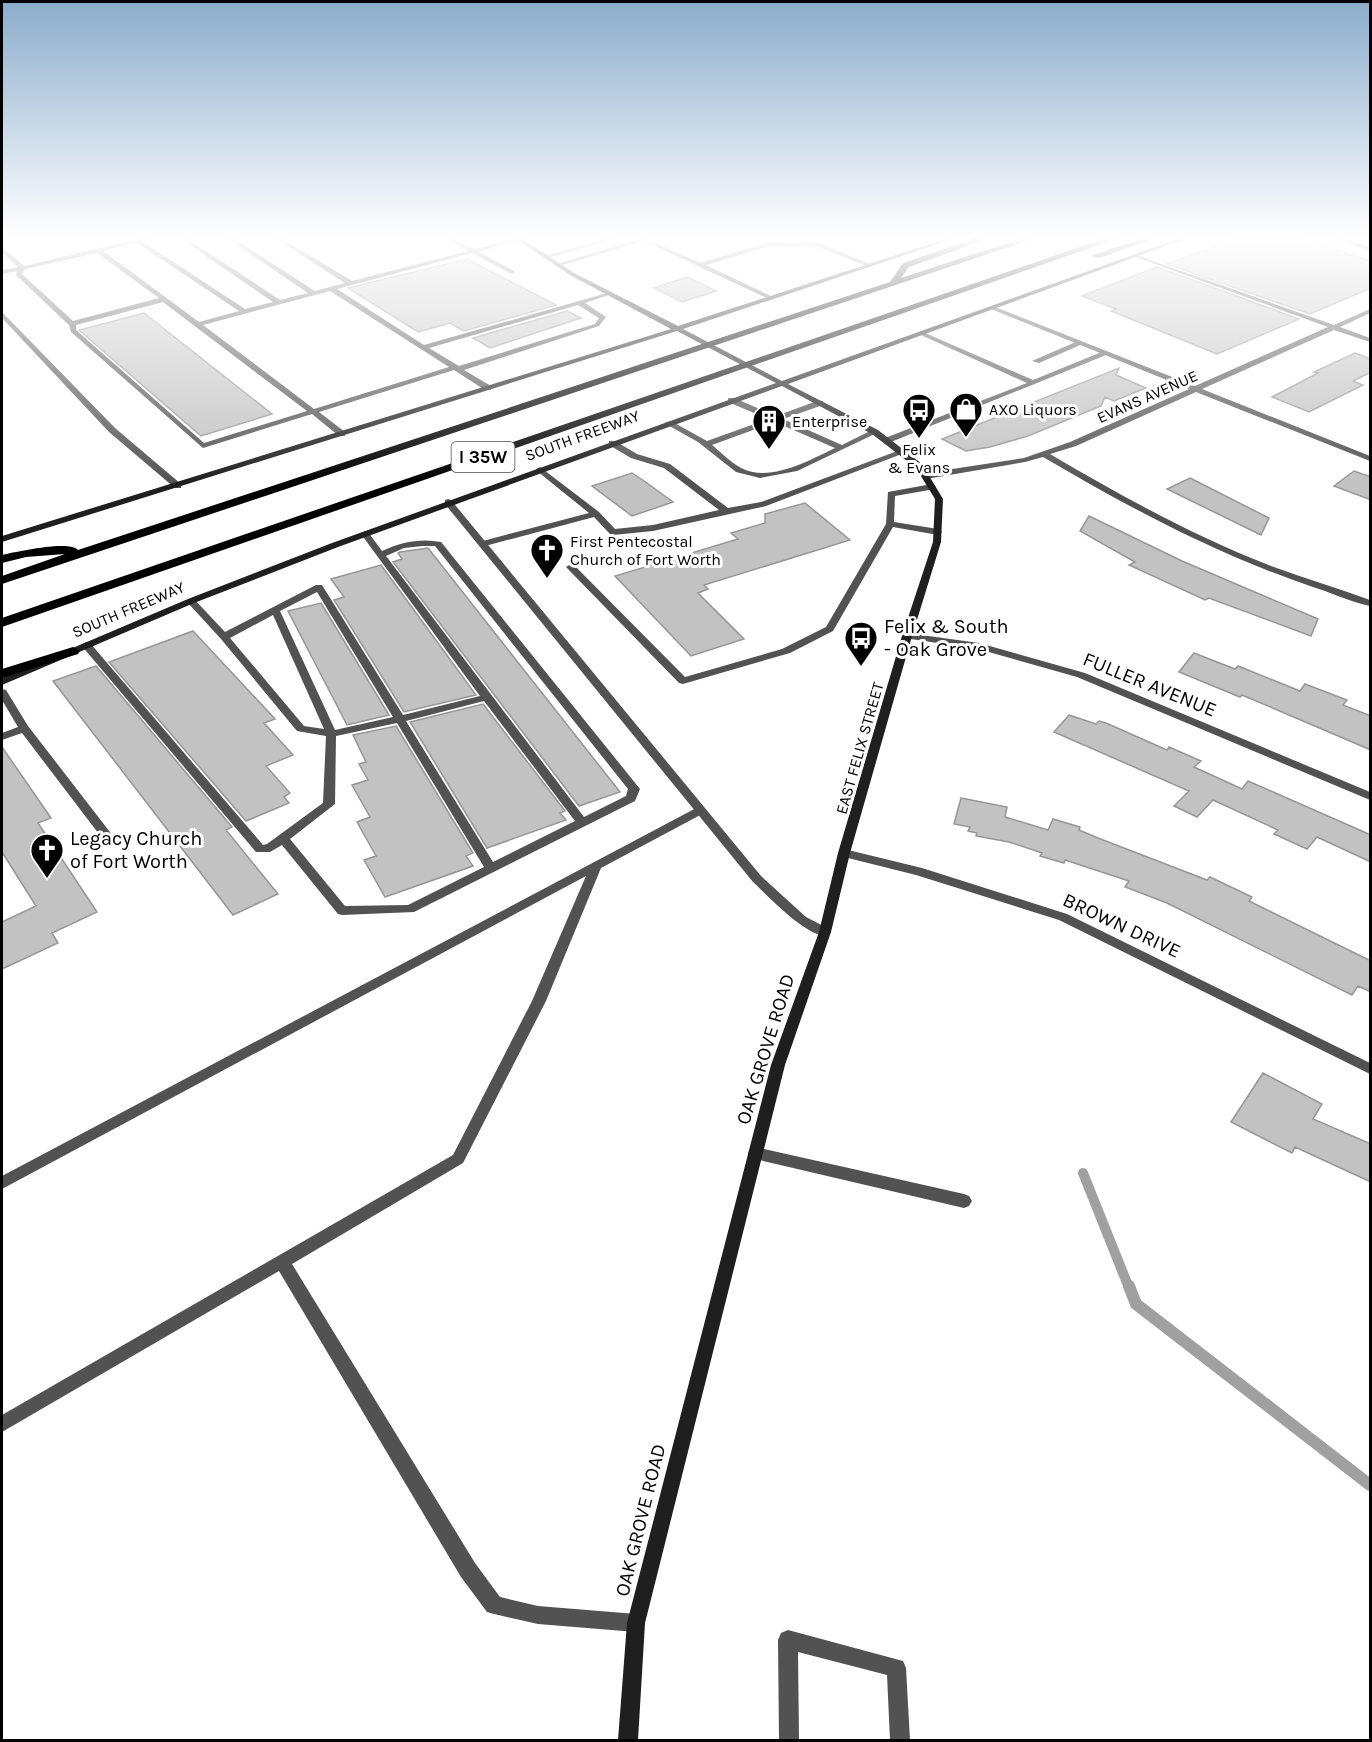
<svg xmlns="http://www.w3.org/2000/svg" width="1372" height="1742" font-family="Karla,sans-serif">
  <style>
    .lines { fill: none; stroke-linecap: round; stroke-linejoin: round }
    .stream-far1 { stroke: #a0a0a0; stroke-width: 10 }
    .stream { stroke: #a0a0a0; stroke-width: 12 }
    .building { fill: #c2c2c2; stroke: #969696; stroke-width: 1.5 }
    .lane { fill: #525252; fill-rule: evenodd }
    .street { fill: #525252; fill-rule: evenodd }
    .secondary { fill: #1f1f1f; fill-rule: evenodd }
    .highway { fill: #000; fill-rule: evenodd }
    .labels { text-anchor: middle; stroke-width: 6; stroke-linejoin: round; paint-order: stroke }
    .far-street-label { font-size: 16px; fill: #000; stroke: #fff }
    .far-poi-label { font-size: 16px; fill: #000; stroke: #fff; text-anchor: start }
    .shield { fill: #fff; stroke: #4c4c4c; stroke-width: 1.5 }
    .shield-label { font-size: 18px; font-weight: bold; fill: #000 }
    .poi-label { font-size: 20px; fill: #000; stroke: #fff; text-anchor: start }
    .street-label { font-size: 20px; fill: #000; stroke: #fff }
  </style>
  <rect width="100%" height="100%" fill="#fff"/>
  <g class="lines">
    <path class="stream-far1" d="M1083,1173L1129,1288"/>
    <path class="stream" d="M1129,1286L1136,1304L1370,1485"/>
  </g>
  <path class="building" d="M1234,239H1302L1371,261V288L1310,314L1167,264Z
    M467,259L556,305L464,331L450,323L418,332L348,288Z
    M1157,267L1299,319L1217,354L1111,311L1116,309L1082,296Z
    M687,277L716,291L682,302L654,288Z
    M567,311L581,318L490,348L473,338Z
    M144,313L272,414L201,436L79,330Z
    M1355,353L1371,359V372L1353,381L1363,385L1309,412L1272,397L1318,373L1314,372Z
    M1119,368L1116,375L1146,388L1114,401L1105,397L1101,406L1028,436L990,447L966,451L942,439Z
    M1354,471L1371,477V500L1334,486Z
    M632,473L647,483L673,502L632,516L592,486Z
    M1190,478L1269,518L1261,535L1167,489Z
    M805,503L850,540L704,585L708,589L698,593L744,639L691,656L615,576L738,539L731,533L765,523V514Z
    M1089,516L1182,561L1318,619L1311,636L1209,598L1205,600L1129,565L1135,562L1080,531Z
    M428,548L620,792L579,806L393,562L402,559L398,553L400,552Z
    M381,565L476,695L404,712L334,600L344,597L331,579Z
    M321,603L389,715L347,725L288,611Z
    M193,631L275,719L264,723L293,755L266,766L290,793L284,797L289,803L246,821L109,662Z
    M1194,653L1235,669L1238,666L1300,691L1305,684L1347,700L1343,705L1371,716V750L1242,695L1240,697L1179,672Z
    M96,666L232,827L226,830L278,894L233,915L53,681Z
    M483,704L565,811L560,813L566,820L487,848L410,722Z
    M1069,715L1096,724L1099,721L1106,723L1167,750L1169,747L1201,761L1194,767L1242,789L1248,781L1371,835V862L1317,837L1307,849L1274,834L1278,830L1213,800L1197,817L1174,806L1189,791L1054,732Z
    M396,726L473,853L466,856L473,866L385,897L364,860L376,856L357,822L370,817L352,785L368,780L359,764L366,762L353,735Z
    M2,747L51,818L38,823L97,912L52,933L58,943L2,969V922L36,906L2,852Z
    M961,798L1007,807L1005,817L1048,830L1053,819L1080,827L1079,830L1098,838L1207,880L1210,877L1252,897L1249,901L1371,961V992L1358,986L1352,995L1167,903L1125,887L1129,881L1065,860L1064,863L1040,856L1042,853L1009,842L976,836L977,833L968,831L970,827L954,824Z
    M1263,1073L1322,1104L1313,1119L1371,1144V1182L1295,1147L1292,1153L1231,1122Z"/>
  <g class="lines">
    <path class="lane" d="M138,239H150L143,242L245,309L273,302L181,239H188L280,300L308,293L228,239H235L315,291L345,283L276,239H283L352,281L468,251L447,239H454L474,249L514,239H523L479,252L514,271V273H510L472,253L337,289L424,345L607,293L612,294L585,303L606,317L599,326L464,370L491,386V390H485L454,370L319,412L345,432V436H339L312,414L203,448L71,332L69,325L16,275L17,271L2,274V270L18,267L2,252V247L24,266ZM137,243L239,311L199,322L103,251ZM97,253L159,298L73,321L22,274L25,269ZM330,291L449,367L314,409L203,325ZM163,302L307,411L204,443L76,330V325ZM578,305L599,318L595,324L459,366L429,348Z
      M605,239H614L547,258L542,257Z
      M639,239H648L700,263L770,242L819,243L872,265L867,266L818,247L770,246L706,265L773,297V299L771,300L644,241L559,266L554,265Z
      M2,312L115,428L181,484V488H175L109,432L2,318Z
      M921,333H925L1033,380L1104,351L1111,353L891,442H885V438L1027,383L921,335Z
      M1078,341L1085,343L1039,363L1032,361Z
      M728,398H734L776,416L817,401H823V405L783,419L842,445L872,430L879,432L797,471L760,478L736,472L698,442L664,423L671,421L707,441L768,419L728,402ZM775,422L835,448C810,460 770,483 741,468C730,462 722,453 712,445Z
      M609,441H615L637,454L670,464L728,508L761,502L900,450L907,452L766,506L653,531L613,535L610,534L594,517L485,546H479V542L589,513L537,471L536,469L540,467L599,512L615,529L653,525L719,510L664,468L631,458L609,445Z
      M932,484L936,487L935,489L895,496L894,522L938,529L942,532L938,535L893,527L833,631L790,653L683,684L679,683L566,567L571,564L574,565L685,677L782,649L826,627L886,524L888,492Z
      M365,531L368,532L382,551C401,542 421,538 441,542L640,789L635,801L414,912L342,915L338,914L282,845L270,852H256L81,645L86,642L90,643L263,845L267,844L323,803L326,736L297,731L221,639L188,603V599H194L225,632L316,585H322L403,715L480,696L361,534ZM423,546H435L628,789L626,796L584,817L386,556L404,548ZM317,592L393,717L335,730L280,611ZM273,615L324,729L304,726L230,638ZM484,701L575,821L493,862L406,721ZM397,723L484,867L408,905L345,906L290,839L335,804L336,736Z
      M2,689L6,690L28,726L113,836L115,839L113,842H105L22,733L2,740V733L18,727L2,700Z
      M700,806L706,810L704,813L601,868L546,1001L463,1163L292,1264L475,1563L500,1597L538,1606L636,1614L643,1616L645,1623L643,1630L636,1632L538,1624L494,1614L487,1612L461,1577L279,1271L2,1432V1415L453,1155L532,1001L586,876L2,1189V1176Z
      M755,1147L964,1194L969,1196L972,1201L969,1206L964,1208L755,1159L750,1157L748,1153L750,1149Z
      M788,1630L903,1661L906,1668L910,1740H890L887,1675L798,1652L799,1740H779L778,1640L781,1633Z"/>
    <path class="street" d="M1335,239H1343L1370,247V251Z
      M1133,254L1334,325L1370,309V313L1340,327L1370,338V342L1334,330L1202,389L1370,456V461L1196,392L1076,446L1050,454C1121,496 1194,536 1271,566C1304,578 1337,588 1370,600V606C1350,602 1330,592 1310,586C1216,554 1128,507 1043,457L1025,462L926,479L922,476L926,473L1024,458L1070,442L1189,389L991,309V307H995L1195,386L1328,327L1133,256Z
      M448,499L451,500L761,876L806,917L829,929L831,932L829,935C810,941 767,895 753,882L445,504V500Z
      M907,633L979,643L1085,673L1370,792V800L1077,677L978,649L904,638V634Z
      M844,849L922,868L1067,914L1370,1063V1074L1059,920L916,875L840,856L838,853Z"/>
    <path class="secondary" d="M516,239H523L574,273L678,326L945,239H953L683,329L782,381L1177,239H1185L788,384L878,430L922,464L943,499L941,542L912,636L850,853L831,932L785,1065L645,1623L638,1740H618L627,1623L771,1065L819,932L838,853L902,636L933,542L935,499L916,468L872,434L782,386L338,547L194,603L2,685V678L188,599L332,543L776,383L677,331L2,542V536L671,329L570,275Z"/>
    <path class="highway" d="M974,239H987L909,267L901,278L1020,239H1033L2,584V576L65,554L26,557L2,563V555C16,552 69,540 78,550L890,282L903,263Z
      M1103,239H1116L2,627V618Z
      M1140,239H1153L1099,258L1091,256Z
      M73,647L80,651L78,654L2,678V669Z"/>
  </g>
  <linearGradient id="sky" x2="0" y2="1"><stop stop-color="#8baccb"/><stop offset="0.49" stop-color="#fff"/><stop offset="1" stop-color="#fff" stop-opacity="0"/></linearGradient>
  <rect width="1372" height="483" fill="url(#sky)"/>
  <defs>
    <symbol id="shop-pin" viewBox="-11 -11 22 30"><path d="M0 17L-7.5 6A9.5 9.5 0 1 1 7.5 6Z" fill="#000" stroke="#fff"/><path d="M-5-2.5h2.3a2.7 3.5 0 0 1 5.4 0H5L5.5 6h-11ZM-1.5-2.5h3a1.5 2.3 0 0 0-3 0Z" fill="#fff"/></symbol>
    <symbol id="bus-pin" viewBox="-11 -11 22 30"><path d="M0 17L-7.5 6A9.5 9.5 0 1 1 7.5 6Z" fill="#000" stroke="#fff"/><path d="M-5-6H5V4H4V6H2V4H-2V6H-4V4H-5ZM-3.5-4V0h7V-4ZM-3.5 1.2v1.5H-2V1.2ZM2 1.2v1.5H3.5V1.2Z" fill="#fff"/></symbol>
    <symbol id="building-pin" viewBox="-11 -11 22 30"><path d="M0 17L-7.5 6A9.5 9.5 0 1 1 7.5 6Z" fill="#000" stroke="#fff"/><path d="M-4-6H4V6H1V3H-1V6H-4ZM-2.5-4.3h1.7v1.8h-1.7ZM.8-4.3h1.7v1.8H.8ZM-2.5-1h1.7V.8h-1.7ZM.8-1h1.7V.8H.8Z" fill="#fff"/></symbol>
    <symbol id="church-pin" viewBox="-11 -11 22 30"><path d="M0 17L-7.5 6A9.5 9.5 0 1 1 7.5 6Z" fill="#000" stroke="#fff"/><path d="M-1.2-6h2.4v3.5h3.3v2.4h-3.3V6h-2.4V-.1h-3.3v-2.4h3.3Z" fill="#fff"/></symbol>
  </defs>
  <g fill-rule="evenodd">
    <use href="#shop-pin" x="947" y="390" width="38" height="52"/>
    <use href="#bus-pin" x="900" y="391" width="38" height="52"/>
    <use href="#building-pin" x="750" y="402" width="38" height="52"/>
    <use href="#church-pin" x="528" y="531" width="38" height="52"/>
    <use href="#bus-pin" x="842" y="619" width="38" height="52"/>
    <use href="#church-pin" x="28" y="831" width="38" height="52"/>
  </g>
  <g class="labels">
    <g class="far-street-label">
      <text transform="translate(1147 396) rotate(-24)" y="6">EVANS AVENUE</text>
      <text transform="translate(582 435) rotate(-20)" y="6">SOUTH FREEWAY</text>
      <text transform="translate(128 609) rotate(-23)" y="6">SOUTH FREEWAY</text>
      <text transform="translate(859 748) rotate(-74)" y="6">EAST FELIX STREET</text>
    </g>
    <g class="far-poi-label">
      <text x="989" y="415">AXO Liquors</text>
      <text x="792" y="427">Enterprise</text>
      <text x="919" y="455" text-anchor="middle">Felix<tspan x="919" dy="18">&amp; Evans</tspan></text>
      <text x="570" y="547">First Pentecostal<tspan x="570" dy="18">Church of Fort Worth</tspan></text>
    </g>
    <rect class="shield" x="451.5" y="442" width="63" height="30" rx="4.5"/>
    <g class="shield-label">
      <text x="483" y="463">I 35W</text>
    </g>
    <g class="poi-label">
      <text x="884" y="633">Felix &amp; South<tspan x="884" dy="23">- Oak Grove</tspan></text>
      <text x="70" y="845">Legacy Church<tspan x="70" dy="23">of Fort Worth</tspan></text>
    </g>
    <g class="street-label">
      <text transform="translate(1150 684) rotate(22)" y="7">FULLER AVENUE</text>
      <text transform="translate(1122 925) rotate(25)" y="7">BROWN DRIVE</text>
      <text transform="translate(765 1049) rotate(-73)" y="7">OAK GROVE ROAD</text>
      <text transform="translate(640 1520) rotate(-76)" y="7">OAK GROVE ROAD</text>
    </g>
  </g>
  <rect width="1372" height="1742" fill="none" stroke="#000000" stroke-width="6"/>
</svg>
